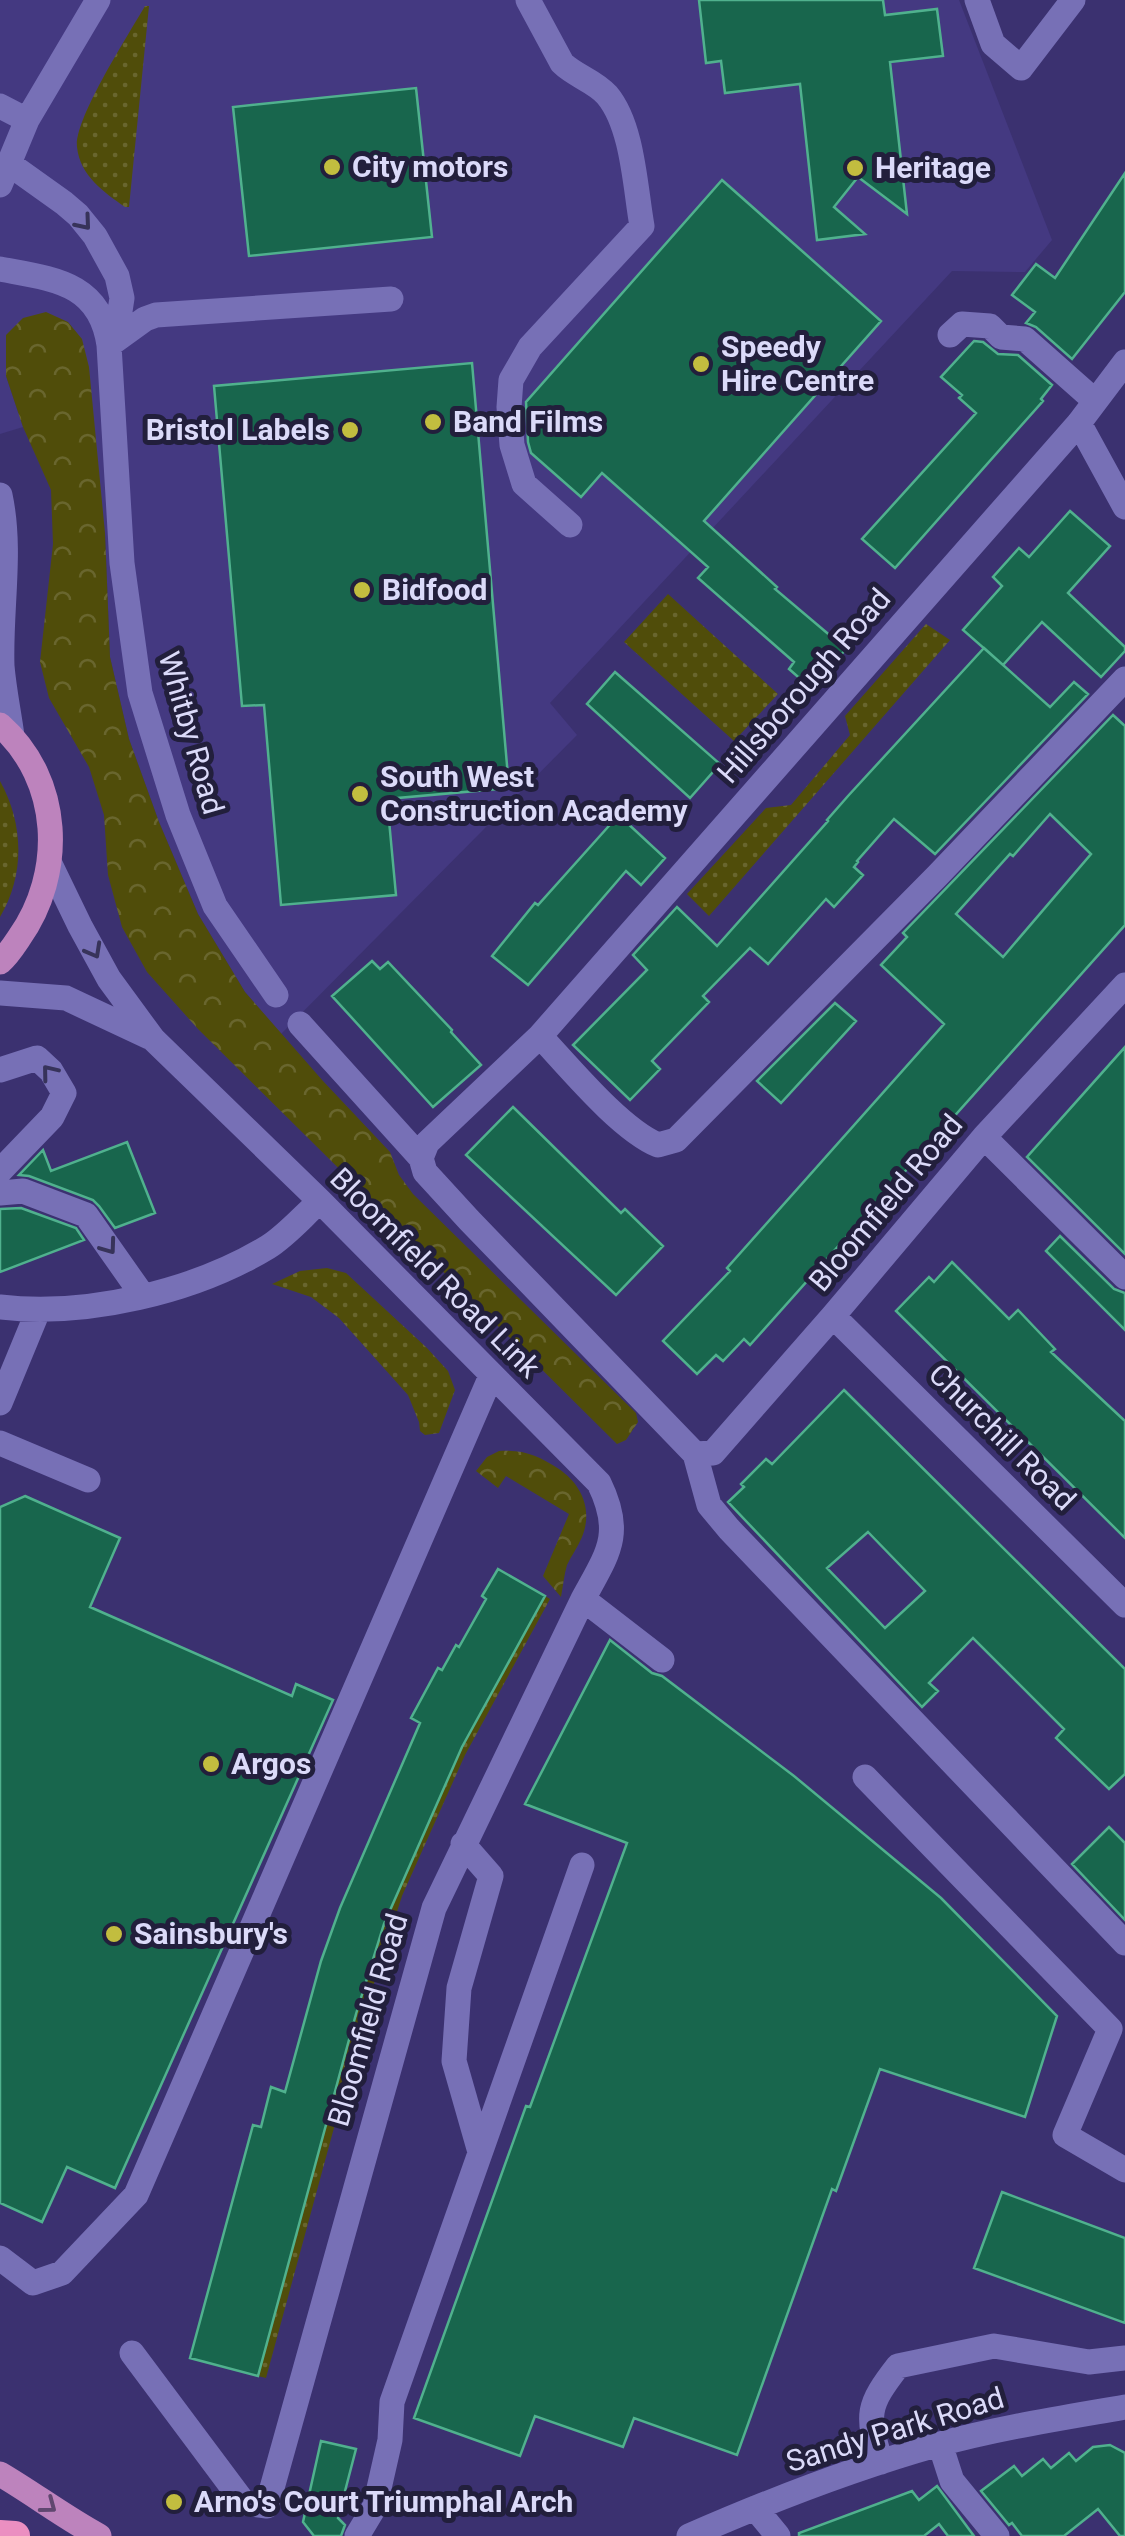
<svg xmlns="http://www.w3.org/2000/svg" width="1125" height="2536" font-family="Roboto,sans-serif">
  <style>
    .built { fill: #443981 }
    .grass { fill: url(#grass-dots) }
    .forest { fill: url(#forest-crowns) }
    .building { fill: #18664d; stroke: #50b18e; stroke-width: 2.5; fill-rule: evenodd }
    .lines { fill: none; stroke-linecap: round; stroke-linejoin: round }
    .minor { stroke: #7770b6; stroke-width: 25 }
    .major { stroke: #bd83bd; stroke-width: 25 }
    .highway { stroke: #eb8fc1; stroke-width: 30 }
    .oneway { stroke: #37335a }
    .oneway2 { stroke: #604770 }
    .poi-dot { fill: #c2bd3f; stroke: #221f3c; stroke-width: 4 }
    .labels { text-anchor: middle; stroke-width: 10; stroke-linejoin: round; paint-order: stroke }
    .poi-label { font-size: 30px; font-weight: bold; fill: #dbdaf9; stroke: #221f3c; text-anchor: start }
    .street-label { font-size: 30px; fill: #dbdaf9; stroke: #221f3c }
  </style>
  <defs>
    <pattern id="grass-dots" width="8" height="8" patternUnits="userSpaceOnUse" patternTransform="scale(2.5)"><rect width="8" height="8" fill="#504d0a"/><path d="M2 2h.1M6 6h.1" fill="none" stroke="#69662e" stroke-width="1.8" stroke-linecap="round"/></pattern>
    <pattern id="forest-crowns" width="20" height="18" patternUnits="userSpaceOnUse" patternTransform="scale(2.5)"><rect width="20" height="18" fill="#504d0a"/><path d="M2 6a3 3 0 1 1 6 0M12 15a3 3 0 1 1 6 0" fill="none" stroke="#69662e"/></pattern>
  </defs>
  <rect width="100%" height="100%" fill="#3b3170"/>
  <path class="built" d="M0,0H959L1052,240L1025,272L952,271L550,703L577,735L281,1034L245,992L198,914L159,822L129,739L110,657L105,533L6,376L23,427L0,434Z"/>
  <path class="grass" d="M145,6H149L129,207H125C104,192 80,176 77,147C74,119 129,34 145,6Z
    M668,594L778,694L734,741L624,642Z
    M926,624L950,640L709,916L687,894L766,808L791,805L850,735L845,716Z
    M0,781C24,824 25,875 0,917Z
    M327,1268L346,1273L427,1348L448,1371L455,1390L439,1433L425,1435L420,1431L419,1422L408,1395L339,1318L311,1297L272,1284L300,1271Z
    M545,1596L550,1599L465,1755L402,1896L369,1999L266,2378L258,2376L356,2014L384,1924L462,1747Z"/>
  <path class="forest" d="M46,312L68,322L82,339L89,367L105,533L110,657L129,739L159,822L198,914L245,992L323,1081L390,1152L399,1175L413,1194L636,1413L638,1422L626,1440L617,1444L198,1029L147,972L122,927L108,875L104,815L89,767L49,698L40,662L53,544L51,490L23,427L6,376V335L23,318Z
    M499,1451C524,1449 539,1456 559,1469C582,1485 593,1510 582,1537C578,1547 571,1556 567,1565C564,1575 563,1586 561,1597L543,1576L569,1514L506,1476L498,1488L476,1471L487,1457Z"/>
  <path class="building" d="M699,0H883L885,15L937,9L943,56L890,62L907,214L858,177L834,207L865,234L817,240L800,84L725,93L721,61L706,63Z
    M416,88L432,237L249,256L233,107Z
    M1125,173V292L1072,359L1036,327L1026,323L1035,312L1012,295L1036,264L1055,278Z
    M722,180L881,321L704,521L777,587L775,589L846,649L812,689L789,669L794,662L698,578L708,567L602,473L581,497L531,453L528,442L526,402Z
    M974,341L983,342L998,354L1018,355L1052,385L1041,399L1043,401L895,568L862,539L976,413L959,398L962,395L941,377Z
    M472,363L509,788L387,799L396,895L281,905L264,705L242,706L214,386Z
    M1070,511L1110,546L1068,593L1125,647V651L1101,677L1042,622L1003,665L963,630L1002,586L993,577L1019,548L1029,557Z
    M984,648L1050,707L1074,682L1088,694L935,854L894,819L857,861L858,862L854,867L863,875L834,907L826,899L768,964L750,948L703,996L709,1002L652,1061L660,1069L630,1100L573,1045L647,970L633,955L677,907L717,946L828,821L827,820L848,796Z
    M615,672L720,764L690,798L587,704Z
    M1113,715L1125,726V925L750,1345L744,1339L723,1361L716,1355L697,1374L663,1341L730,1271L727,1268L944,1024L881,965L907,937L903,933ZM1050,814L1091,854L1003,957L956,914L1010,854L1013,856Z
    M616,818L621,823L624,820L665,858L641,885L626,871L528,985L492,956L535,903L538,905Z
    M372,961L380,969L388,962L452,1030L451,1032L481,1065L433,1107L332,996Z
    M835,1003L856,1021L781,1103L757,1081Z
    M1125,1047V1254L1027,1157Z
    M513,1107L621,1213L625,1209L663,1246L616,1295L466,1155Z
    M127,1142L155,1213L115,1228L99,1206L93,1200L29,1176L19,1175L43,1150L51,1171Z
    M21,1208L76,1228L84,1240L0,1272V1209Z
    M1060,1236L1114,1289L1125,1293V1330L1046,1251Z
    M952,1262L1009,1319L1018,1310L1055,1349L1051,1352L1125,1421V1538L896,1311L929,1277L934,1282Z
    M844,1390L1125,1669V1774L1109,1789L1056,1738L1064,1729L973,1638L929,1683L938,1691L922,1707L728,1502L744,1487L741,1484L766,1459L772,1464ZM868,1532L925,1591L885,1628L827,1568Z
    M25,1496L120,1538L90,1607L292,1696L296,1684L333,1700L115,2188L67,2167L42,2222L0,2203V1507Z
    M498,1569L545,1596L462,1747L384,1924L356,2014L258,2376L190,2358L253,2125L261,2127L271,2087L285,2092L321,1961L340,1908L420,1723L411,1718L438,1668L442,1670L456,1645L459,1647L486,1599L482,1596Z
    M610,1640L652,1673L662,1676L794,1776L941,1898L1057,2016L1025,2117L880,2069L836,2191L832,2189L737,2455L634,2418L623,2447L535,2416L520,2456L414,2418L526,2106L530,2107L627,1843L525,1804Z
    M1109,1827L1125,1843V1920L1072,1864Z
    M1002,2192L1125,2238V2323L974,2268Z
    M321,2441L356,2449L338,2518L345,2525L341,2536H314L303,2522Z
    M1110,2445L1125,2453V2536H1120L1098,2509L1064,2536H1022L1012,2523L1009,2525L981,2491L1014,2466L1022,2476L1043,2459L1051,2468L1069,2453L1076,2461L1093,2447Z
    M937,2486L974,2536H948L939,2524L924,2536H799V2533L912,2491L919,2500Z"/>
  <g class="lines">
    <path class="minor" d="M528,0L562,63C575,76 595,81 607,95C633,126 635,187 642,226L530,347L511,380L509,407L512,445L524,484L570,525
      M977,0L993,44L1021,68L1073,0
      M0,106L27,120
      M8,163L64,203L78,215L95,236L117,276L122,298L118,324L109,345
      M0,185L27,120L98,0
      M0,269C53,279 100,282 109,345L122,563L140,693L178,815L215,906L276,995
      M950,335L962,324L990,326L1001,337L1025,339L1095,401
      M109,345L145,319L156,315L391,299
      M1079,423L1125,507
      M0,495C12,551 0,609 2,666C4,690 9,713 12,736
      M50,864L80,926L109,979L153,1039L320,1201L599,1483C624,1534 608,1553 583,1599L434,1908L267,2506L244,2503L132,2353
      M0,993L66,998L149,1037
      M300,1024L421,1158L425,1172L469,1220L695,1454L709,1505L729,1529L1125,1943
      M540,1036C570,1068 620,1129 658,1145L676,1140L937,876L1125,679
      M0,1070L37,1058L51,1071L64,1093L52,1117L0,1171
      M984,1137L1125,1277
      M421,1158L427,1143L540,1036L1079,423L1125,362
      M0,1193L23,1191L86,1215L143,1296
      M0,1307C86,1317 194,1292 268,1247C287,1235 303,1216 320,1201
      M833,1316L1125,1605
      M0,1403L38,1311
      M0,1443L88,1480
      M695,1454L713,1453L833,1316L984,1137L1125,985
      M583,1599L662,1660
      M865,1777L1110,2029L1065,2135L1125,2170
      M463,1844L491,1876L459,1988L454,2061L480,2152
      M0,2258L33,2283L62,2273L136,2195L491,1376
      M940,2444L952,2481L997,2536
      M881,2462C866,2414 867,2406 898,2366L994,2346L1089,2362L1125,2358
      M755,2508L778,2536
      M357,2536L375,2506L390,2440L392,2402L582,1865
      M689,2536C769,2501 851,2469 936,2445C997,2428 1062,2418 1125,2407"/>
    <path class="major" d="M0,725C62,780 65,873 19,938C13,947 8,955 0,962
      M0,2474C34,2494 64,2517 99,2536"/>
    <path class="highway" d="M0,2535L15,2536"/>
  </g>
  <defs><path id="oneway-chevron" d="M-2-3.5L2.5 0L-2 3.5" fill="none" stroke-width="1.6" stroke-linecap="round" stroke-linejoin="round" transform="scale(2.5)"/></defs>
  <g class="oneway">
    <use href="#oneway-chevron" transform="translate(84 223) rotate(50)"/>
    <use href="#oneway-chevron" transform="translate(94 951) rotate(61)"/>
    <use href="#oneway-chevron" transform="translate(49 1072) rotate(-129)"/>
    <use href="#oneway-chevron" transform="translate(109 1247) rotate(54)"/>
  </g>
  <use class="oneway2" href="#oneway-chevron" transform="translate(49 2506) rotate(37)"/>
  <g class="poi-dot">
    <circle cx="332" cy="167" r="10"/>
    <circle cx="855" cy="168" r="10"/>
    <circle cx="701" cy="364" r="10"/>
    <circle cx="433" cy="422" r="10"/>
    <circle cx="350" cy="430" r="10"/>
    <circle cx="362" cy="590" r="10"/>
    <circle cx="360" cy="794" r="10"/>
    <circle cx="211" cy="1764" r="10"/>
    <circle cx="114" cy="1934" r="10"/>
    <circle cx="174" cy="2502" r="10"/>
  </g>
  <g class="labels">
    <g class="poi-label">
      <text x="352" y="177">City motors</text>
      <text x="875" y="178">Heritage</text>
      <text x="721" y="357">Speedy<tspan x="721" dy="34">Hire Centre</tspan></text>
      <text x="453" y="432">Band Films</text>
      <text x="330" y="440" text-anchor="end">Bristol Labels</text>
      <text x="382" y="600">Bidfood</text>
      <text x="380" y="787">South West<tspan x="380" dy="34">Construction Academy</tspan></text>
      <text x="231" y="1774">Argos</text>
      <text x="134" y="1944">Sainsbury's</text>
      <text x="194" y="2512">Arno's Court Triumphal Arch</text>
    </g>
    <g class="street-label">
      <text transform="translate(804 686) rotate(-49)" y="10">Hillsborough Road</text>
      <text transform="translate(191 733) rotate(74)" y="10">Whitby Road</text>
      <text transform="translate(886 1203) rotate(-50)" y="10">Bloomfield Road</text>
      <text transform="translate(435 1273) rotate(45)" y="10">Bloomfield Road Link</text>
      <text transform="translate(1002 1437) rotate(45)" y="10">Churchill Road</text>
      <text transform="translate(368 2020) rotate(-74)" y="10">Bloomfield Road</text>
      <text transform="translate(895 2430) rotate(-17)" y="10">Sandy Park Road</text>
    </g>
  </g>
</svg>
